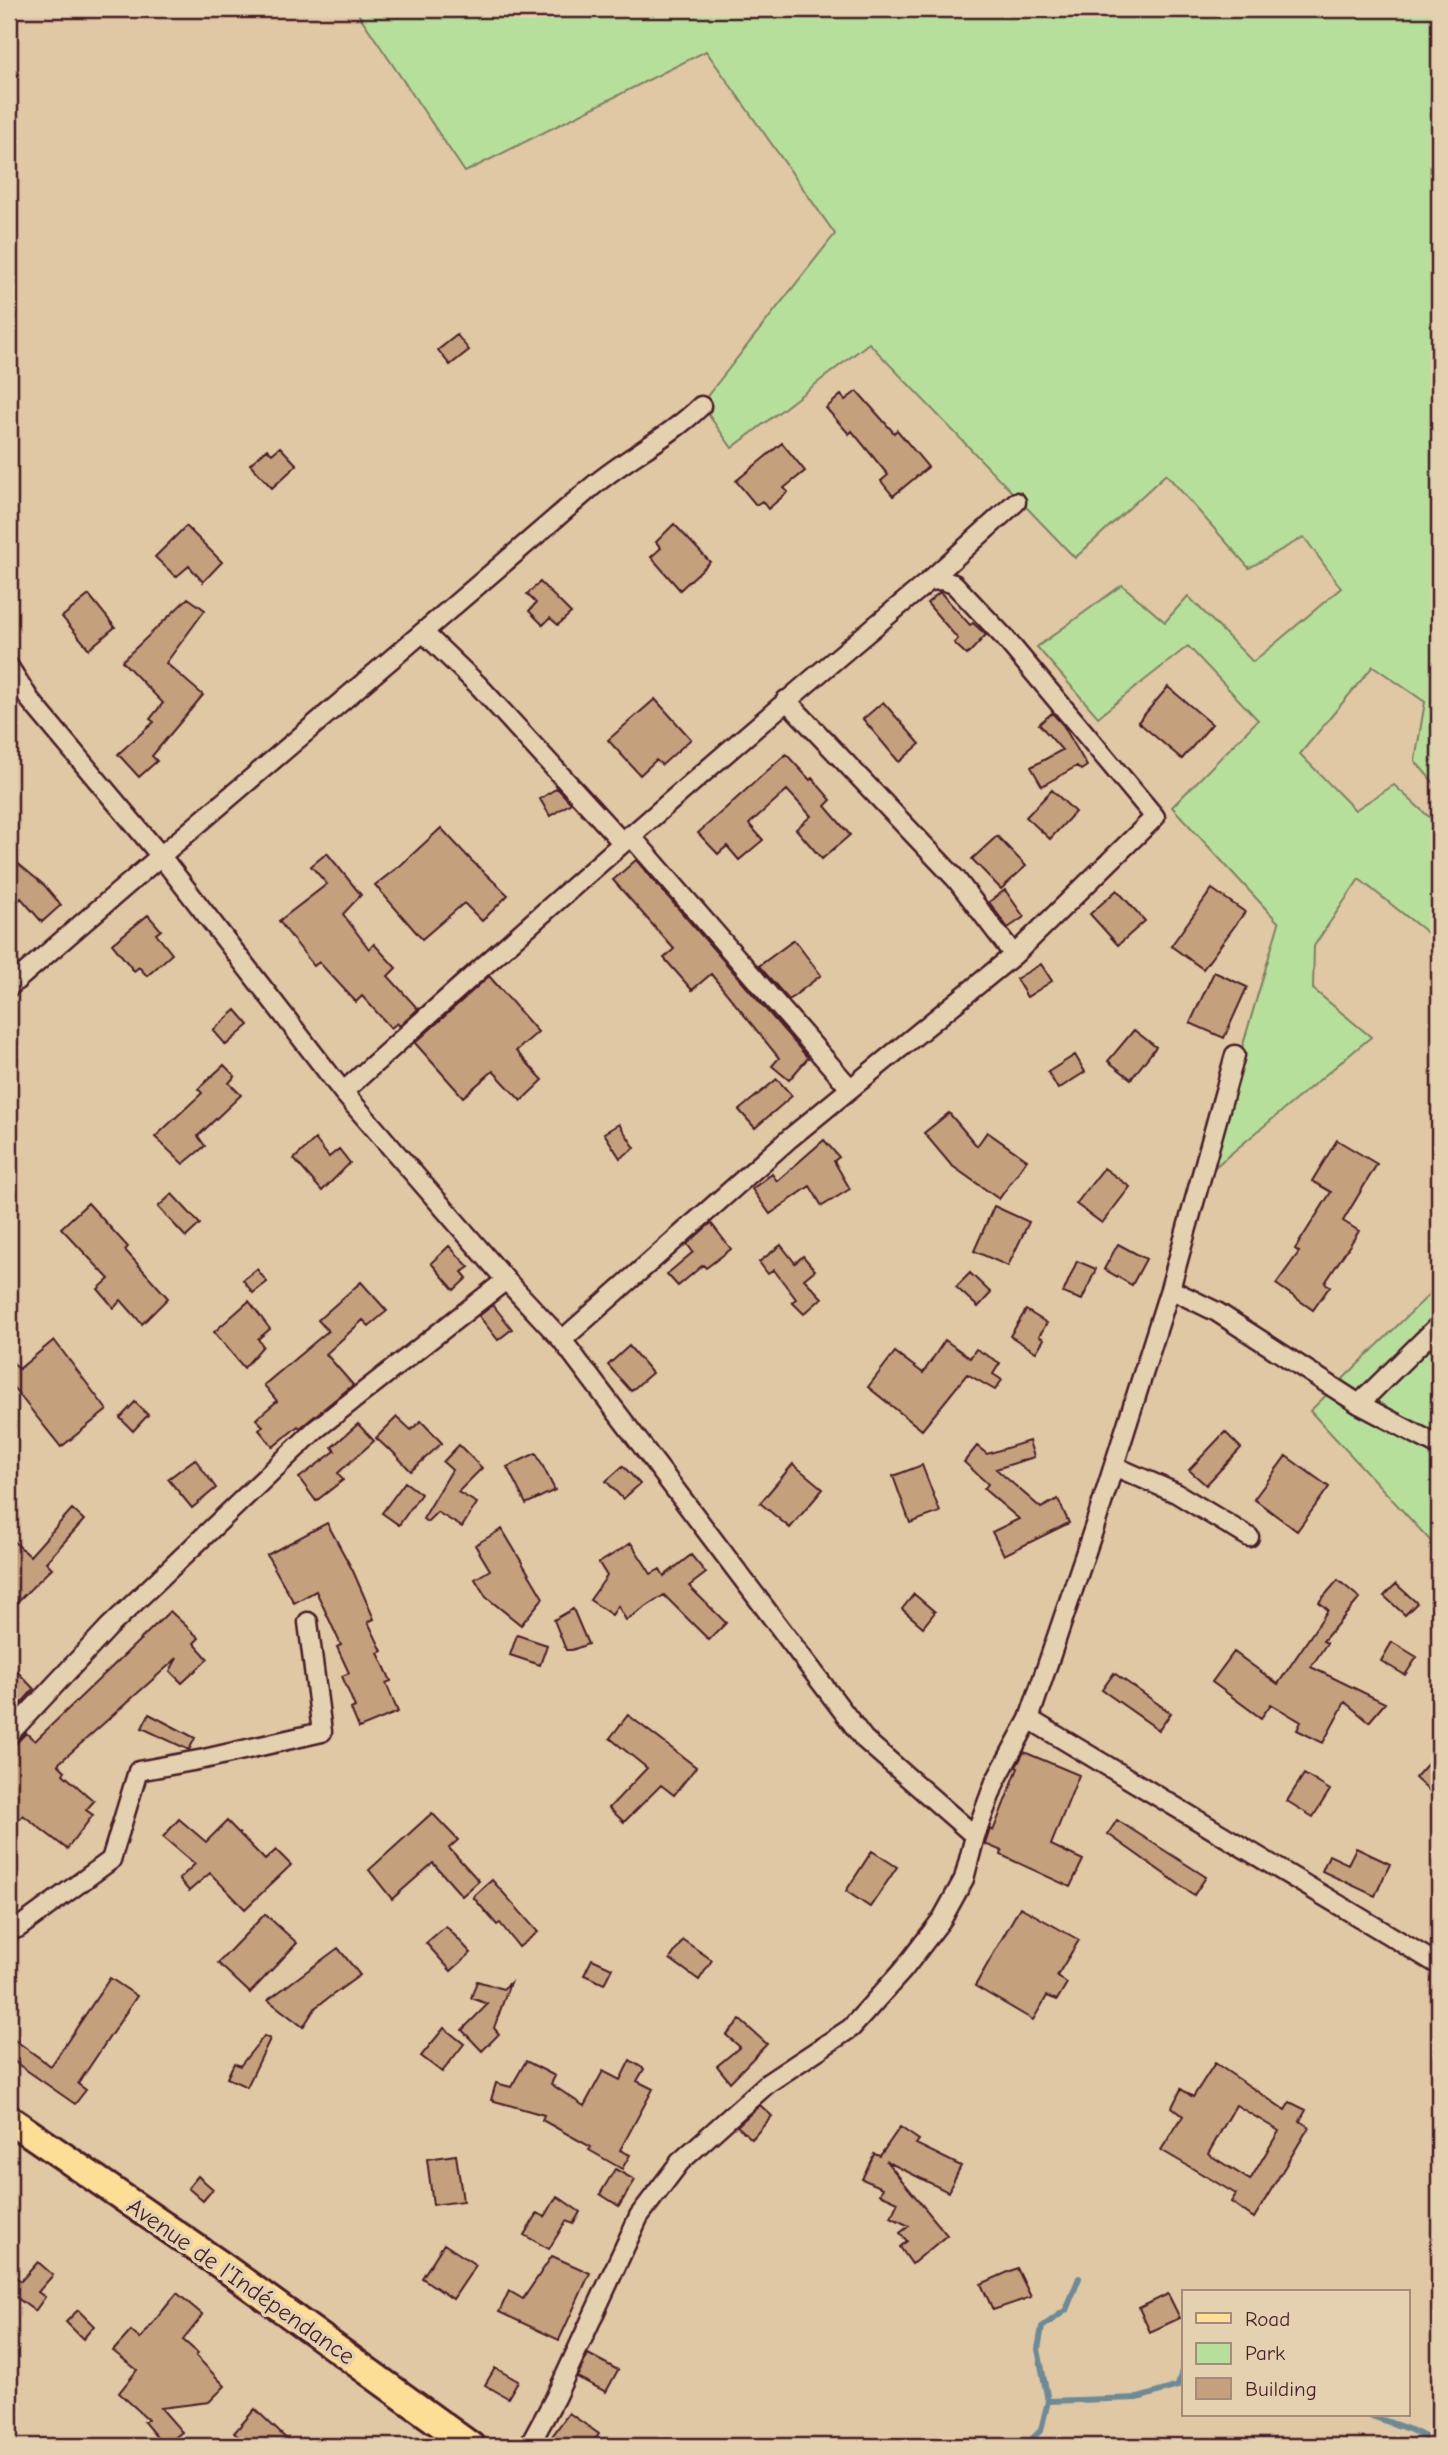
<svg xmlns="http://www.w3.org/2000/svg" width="1448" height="2455" font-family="'Comic Neue',sans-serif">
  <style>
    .green { fill: #b7df9c; stroke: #807f64; stroke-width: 2 }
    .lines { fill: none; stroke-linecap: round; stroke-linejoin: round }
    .stream { stroke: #6c8b97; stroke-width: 6 }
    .building { fill: #c4a07c; stroke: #4a1f2b; stroke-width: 2; fill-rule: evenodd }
    .minor-casing { stroke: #4a1f2b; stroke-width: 23 }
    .primary-casing { stroke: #4a1f2b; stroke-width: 32 }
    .minor { stroke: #e3d1af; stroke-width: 18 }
    .primary { stroke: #fcde96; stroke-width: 26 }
    .labels { text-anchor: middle; stroke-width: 7; stroke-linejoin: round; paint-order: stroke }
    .street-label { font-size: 24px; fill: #4a1f2b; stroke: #e3d1af }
  </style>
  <rect width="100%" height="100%" fill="#dfc8a3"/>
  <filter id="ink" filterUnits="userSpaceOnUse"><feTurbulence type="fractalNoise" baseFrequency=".0143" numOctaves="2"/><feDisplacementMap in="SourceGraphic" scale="14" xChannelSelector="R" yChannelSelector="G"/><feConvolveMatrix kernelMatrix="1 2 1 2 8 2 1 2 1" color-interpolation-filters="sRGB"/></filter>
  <g filter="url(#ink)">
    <path class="green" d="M355,9H1439V789L1415,761L1425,702L1373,666L1300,754L1355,810L1394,785L1439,826V942L1359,879L1314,946L1313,989L1371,1037L1204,1176L1279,923L1172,807L1258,720L1188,646L1098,717L1037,647L1122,585L1165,622L1188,596L1253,662L1341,588L1304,537L1249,568L1166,474L1075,558L869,343L732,448L701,404L835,234L706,51L465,172Z
      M1439,1285V1550L1310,1411Z"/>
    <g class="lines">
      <path class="stream" d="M1048,2401L1138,2398L1178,2386L1184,2363
        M1369,2415L1411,2430L1439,2444
        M1025,2446L1041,2430L1048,2401L1038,2349L1042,2327L1066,2310L1079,2278"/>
    </g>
    <path class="building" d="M457,335L469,350L450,365L438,350Z
      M857,391L894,433L897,430L928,467L893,496L881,481L888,475L852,431L849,434L826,408L841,395L845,400Z
      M782,443L805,471L784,488L788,492L768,509L762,501L756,505L736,481Z
      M280,447L297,465L272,488L250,464L267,449L272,454Z
      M674,524L710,562L680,590L651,557L661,548L656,542Z
      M186,526L222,562L203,582L189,566L176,577L155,557Z
      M540,582L571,613L558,625L550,618L543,625L529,611L536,603L527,594Z
      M940,592L970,625L973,623L986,635L967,655L954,643L958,639L927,603Z
      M89,595L115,627L89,649L62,617Z
      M188,598L205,610L166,663L203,695L152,756L157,761L139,777L118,754L154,722L150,719L163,703L122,661Z
      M1168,687L1212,724L1182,759L1138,722Z
      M655,699L691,739L662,765L656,760L640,775L608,740Z
      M883,702L920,744L899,762L863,719Z
      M1052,713L1063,725L1087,766L1081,770L1077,766L1042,786L1031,767L1062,750L1039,724Z
      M786,754L810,780L812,778L831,800L825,806L850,835L822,859L796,829L811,816L787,790L749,824L763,840L739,860L727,846L718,854L698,833Z
      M557,788L571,803L550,816L540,799Z
      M1052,790L1075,812L1050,839L1026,817Z
      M441,828L471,860L508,895L482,921L464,903L422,939L375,885L402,864Z
      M997,836L1026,866L1001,889L972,859Z
      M327,853L361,895L343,914L369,949L374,944L396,968L388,976L418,1009L400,1026L397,1023L391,1028L362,996L356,1002L319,962L314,966L279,921L327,884L311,866Z
      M9,856L45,886L61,905L42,922L21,898L19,900L9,891Z
      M636,860L808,1058L789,1080L772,1066L779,1058L711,974L692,990L664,958L674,949L613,880Z
      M1212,889L1245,912L1203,969L1171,946Z
      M1005,890L1024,917L1008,928L989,902Z
      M1117,890L1145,921L1118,945L1090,914Z
      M148,915L161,930L156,934L172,954L147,976L139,967L134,971L112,944Z
      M794,940L821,975L789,1000L759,966Z
      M1041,964L1052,981L1027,997L1016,979Z
      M1214,972L1247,987L1224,1038L1190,1023Z
      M489,976L538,1032L516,1051L543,1080L521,1101L493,1071L463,1097L415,1043Z
      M236,1010L249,1025L226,1045L213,1030Z
      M1134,1030L1156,1047L1131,1079L1108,1061Z
      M1075,1055L1085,1072L1058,1089L1048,1072Z
      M224,1065L235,1076L229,1083L241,1095L198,1136L205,1146L183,1164L155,1137L202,1093L198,1089Z
      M777,1079L792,1096L755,1128L739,1110Z
      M949,1113L977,1146L987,1132L1027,1160L999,1199L951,1165L924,1133Z
      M619,1124L635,1148L620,1158L604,1133Z
      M315,1139L329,1157L339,1149L350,1163L322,1191L294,1159Z
      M824,1140L839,1157L834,1161L850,1189L822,1206L810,1186L770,1214L752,1189L772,1174L777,1181Z
      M1337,1140L1377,1164L1343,1221L1359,1231L1325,1283L1330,1286L1313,1310L1276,1284L1299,1252L1295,1249L1331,1192L1312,1181Z
      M1104,1168L1130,1187L1102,1223L1076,1204Z
      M172,1194L200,1224L186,1237L158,1207Z
      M88,1203L128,1247L125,1250L168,1298L142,1324L121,1300L114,1308L98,1289L109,1279L61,1228Z
      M994,1206L1029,1222L1008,1266L974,1251Z
      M711,1223L731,1249L706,1268L703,1265L678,1286L667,1274L693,1252L687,1244Z
      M1118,1244L1146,1259L1132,1285L1104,1269Z
      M781,1245L795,1263L803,1256L815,1270L804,1279L822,1298L804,1314L792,1302L796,1299L774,1270L768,1274L759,1262Z
      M449,1246L469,1267L462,1272L467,1278L454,1290L431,1263Z
      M1077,1261L1096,1269L1082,1300L1063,1293Z
      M257,1269L267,1282L253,1293L243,1280Z
      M970,1273L991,1293L978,1307L956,1287Z
      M361,1282L387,1311L369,1326L363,1320L326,1354L353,1385L300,1428L298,1426L273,1447L259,1430L263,1426L256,1419L277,1401L264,1385L328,1331L318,1320Z
      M249,1301L270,1329L258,1339L263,1346L244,1368L214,1332Z
      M493,1305L512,1329L498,1340L479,1316Z
      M1026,1310L1047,1323L1039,1336L1044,1339L1036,1352L1010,1336Z
      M54,1340L107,1410L61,1447L9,1382V1358L19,1369Z
      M945,1340L970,1358L976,1349L1000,1363L993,1374L1002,1380L995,1390L967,1374L922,1430L868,1387L895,1352L923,1373Z
      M629,1346L652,1373L631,1391L608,1365Z
      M135,1402L148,1415L133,1431L120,1418Z
      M397,1417L411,1430L421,1421L442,1443L411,1471L389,1448L388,1449L376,1438Z
      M358,1424L374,1441L338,1473L343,1480L316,1501L299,1478L335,1451L332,1447Z
      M1225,1432L1241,1448L1206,1485L1189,1470Z
      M1029,1441L1034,1457L996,1469L1041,1508L1058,1499L1069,1523L1004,1555L992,1532L1019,1519L984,1489L988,1484L964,1462L977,1446L987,1454Z
      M459,1445L482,1468L458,1492L477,1503L462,1527L437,1512L427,1522L423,1519L452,1470L443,1462Z
      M536,1453L555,1490L526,1504L507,1467Z
      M1286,1456L1329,1487L1297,1531L1254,1499Z
      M195,1459L216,1488L192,1508L168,1479Z
      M793,1464L823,1489L790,1528L760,1503Z
      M922,1465L940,1512L910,1523L893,1476Z
      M623,1466L640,1484L623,1499L606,1481Z
      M405,1482L421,1494L399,1525L382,1513Z
      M72,1509L84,1520L46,1562L52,1568L9,1610V1537L30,1556Z
      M327,1523L353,1571L374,1619L368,1622L382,1651L378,1653L391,1681L386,1683L398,1712L359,1728L351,1709L355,1707L342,1676L349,1673L337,1647L341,1645L316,1591L294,1603L267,1555Z
      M502,1529L543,1598L521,1625L486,1597L475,1579L490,1570L475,1545Z
      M631,1543L651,1574L660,1569L664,1576L691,1555L706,1573L689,1586L726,1623L709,1640L664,1595L626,1620L618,1606L612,1615L590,1600L607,1576L599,1563Z
      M1338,1580L1360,1598L1323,1641L1327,1643L1311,1667L1385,1703L1369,1722L1345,1702L1323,1743L1297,1730L1301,1722L1271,1704L1261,1718L1212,1682L1234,1652L1278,1684L1328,1610L1319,1602Z
      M1396,1584L1417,1603L1405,1615L1384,1596Z
      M914,1594L935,1612L923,1627L902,1609Z
      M573,1609L588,1644L572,1650H566L554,1620Z
      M170,1611L199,1638L194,1643L208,1659L182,1683L170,1671L177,1658L58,1764L65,1771L63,1774L94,1801L86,1810L93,1815L67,1849L23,1815L9,1830V1751L26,1733L35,1741Z
      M517,1635L547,1645L540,1665L510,1655Z
      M1392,1642L1417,1657L1405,1675L1381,1661Z
      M9,1663L34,1689L9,1717Z
      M1114,1673L1171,1713L1159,1730L1102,1690Z
      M149,1714L195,1738L189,1750L142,1728Z
      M628,1715L696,1767L674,1795L661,1785L624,1822L609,1808L647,1768L610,1738Z
      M1439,1751V1800L1415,1778Z
      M1024,1752L1079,1775L1051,1845L1083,1860L1070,1887L1001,1855L1002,1851L985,1844L990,1829L993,1831L1018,1768L1016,1767Z
      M1304,1774L1330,1790L1313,1817L1287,1801Z
      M432,1813L458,1840L449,1848L479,1881L462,1896L433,1863L392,1899L369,1870Z
      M179,1819L206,1842L227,1821L265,1860L276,1850L291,1865L245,1909L210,1873L189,1891L179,1879L195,1864L163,1837Z
      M1117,1820L1206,1877L1194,1895L1108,1834Z
      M1356,1848L1390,1864L1375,1896L1322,1871L1329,1855L1348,1864Z
      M872,1851L897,1867L870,1907L846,1891Z
      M492,1880L538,1932L519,1947L500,1923L497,1925L473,1897Z
      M1020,1907L1079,1940L1057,1976L1067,1983L1057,2000L1047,1996L1033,2020L975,1986Z
      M265,1914L297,1943L250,1993L218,1963Z
      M446,1926L471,1953L451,1971L426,1943Z
      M683,1940L712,1960L699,1980L670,1959Z
      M338,1948L360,1975L316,2007L303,2027L268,2000Z
      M592,1959L612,1968L604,1984L584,1975Z
      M110,1978L137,1996L78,2084L86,2090L75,2104L9,2058V2036L51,2066Z
      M477,1981L503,1989L510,1983L494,2028L499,2034L482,2051L462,2030L488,2004L471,1998Z
      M740,2020L767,2044L730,2082L717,2066L740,2047L726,2035Z
      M444,2028L464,2044L442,2072L421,2056Z
      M264,2036L270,2039L247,2087L227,2078L234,2063L240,2066Z
      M630,2060L644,2069L637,2081L653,2089L620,2150L630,2155L622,2169L589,2150L591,2147L542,2120L544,2115L491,2100L496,2083L511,2087L526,2061L555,2076L551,2084L584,2106L603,2071L620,2080Z
      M1215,2063L1285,2110L1290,2102L1306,2110L1300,2121L1309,2127L1254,2218L1231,2202L1236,2194L1161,2150L1183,2116L1172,2107L1181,2089L1193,2097ZM1236,2105L1279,2131L1250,2180L1208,2154Z
      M760,2105L772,2116L752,2139L737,2126Z
      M900,2127L919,2140L916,2144L961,2166L948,2192L886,2161L947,2235L912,2264L900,2247L907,2241L900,2233L909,2226L891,2217L898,2202L880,2194L883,2188L862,2179L874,2154L880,2156Z
      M456,2155L463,2201L433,2205L427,2159Z
      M615,2169L635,2180L619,2206L600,2194Z
      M198,2176L213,2189L203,2201L188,2188Z
      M557,2196L580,2212L573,2224L566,2221L549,2249L524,2235L538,2213L545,2217Z
      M444,2244L476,2265L453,2299L422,2278Z
      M552,2256L590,2273L559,2340L499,2312L509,2291L523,2299Z
      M38,2262L53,2275L38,2292L45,2297L35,2311L9,2292V2272L21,2281Z
      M1017,2268L1031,2297L993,2310L981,2284Z
      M177,2293L203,2315L183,2340L198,2353L196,2356L225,2386L209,2402L161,2408L182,2432L164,2446L144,2422L148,2419L119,2393L137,2370L113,2351L131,2331L140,2339Z
      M1168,2294L1180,2318L1150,2332L1139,2308Z
      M78,2310L94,2326L83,2339L66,2322Z
      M588,2354L618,2370L606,2392L577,2377Z
      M495,2368L518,2381L508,2398L485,2385Z
      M255,2409L294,2446H249L234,2433Z
      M569,2413L599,2434L590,2446H545Z"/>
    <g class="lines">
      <defs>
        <path id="minor" d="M929,581L1016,502
          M424,633L479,686L622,842
          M9,667L30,700L160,855L343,1092L506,1280L562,1340L864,1739L975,1836
          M630,835L850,1088
          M9,987C200,820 395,658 587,491C623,459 666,440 701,406
          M343,1092C536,918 729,747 929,581L941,580L954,584L1004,637L1155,817L1014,955
          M1170,1289L1217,1312L1359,1404L1439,1446
          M562,1340L790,1138L1014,955L956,879L786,700
          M1359,1404L1439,1325
          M1114,1466L1176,1493L1249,1537
          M1029,1719L1439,1965
          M9,1734L109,1627L315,1430L506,1280
          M9,1922L18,1928L111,1860L138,1771L204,1759L322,1732L308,1622
          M529,2446L555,2398L639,2216L680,2162L768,2083L851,2028L903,1970L942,1919L964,1879L975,1836L995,1782L1029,1719L1096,1522L1170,1289L1235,1055"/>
        <path id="primary" d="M9,2119L221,2265L471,2446"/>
      </defs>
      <use href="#minor" class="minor-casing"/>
      <use href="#primary" class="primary-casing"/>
      <use href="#minor" class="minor"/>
      <use href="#primary" class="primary"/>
    </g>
  </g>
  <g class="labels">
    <g class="street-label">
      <text transform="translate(241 2281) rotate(35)" y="8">Avenue de l'Indépendance</text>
    </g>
  </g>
  <rect width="1448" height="2455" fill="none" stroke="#e3d1af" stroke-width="35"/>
  <rect x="18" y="18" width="1413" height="2420" fill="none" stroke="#4a1f2b" stroke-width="2.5" filter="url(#ink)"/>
  <rect x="1182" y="2290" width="228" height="126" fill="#e3d1af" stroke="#a68a7a" stroke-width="2"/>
  <rect x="1196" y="2313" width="35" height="10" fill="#fcde96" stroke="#a68a7a" stroke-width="2"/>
  <text x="1245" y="2326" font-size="21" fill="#4a1f2b">Road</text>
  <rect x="1196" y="2343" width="35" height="21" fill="#b7df9c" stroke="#a68a7a" stroke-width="2"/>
  <text x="1245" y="2360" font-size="21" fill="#4a1f2b">Park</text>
  <rect x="1196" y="2378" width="35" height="21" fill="#c4a07c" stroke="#a68a7a" stroke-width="2"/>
  <text x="1245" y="2396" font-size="21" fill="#4a1f2b">Building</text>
</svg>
